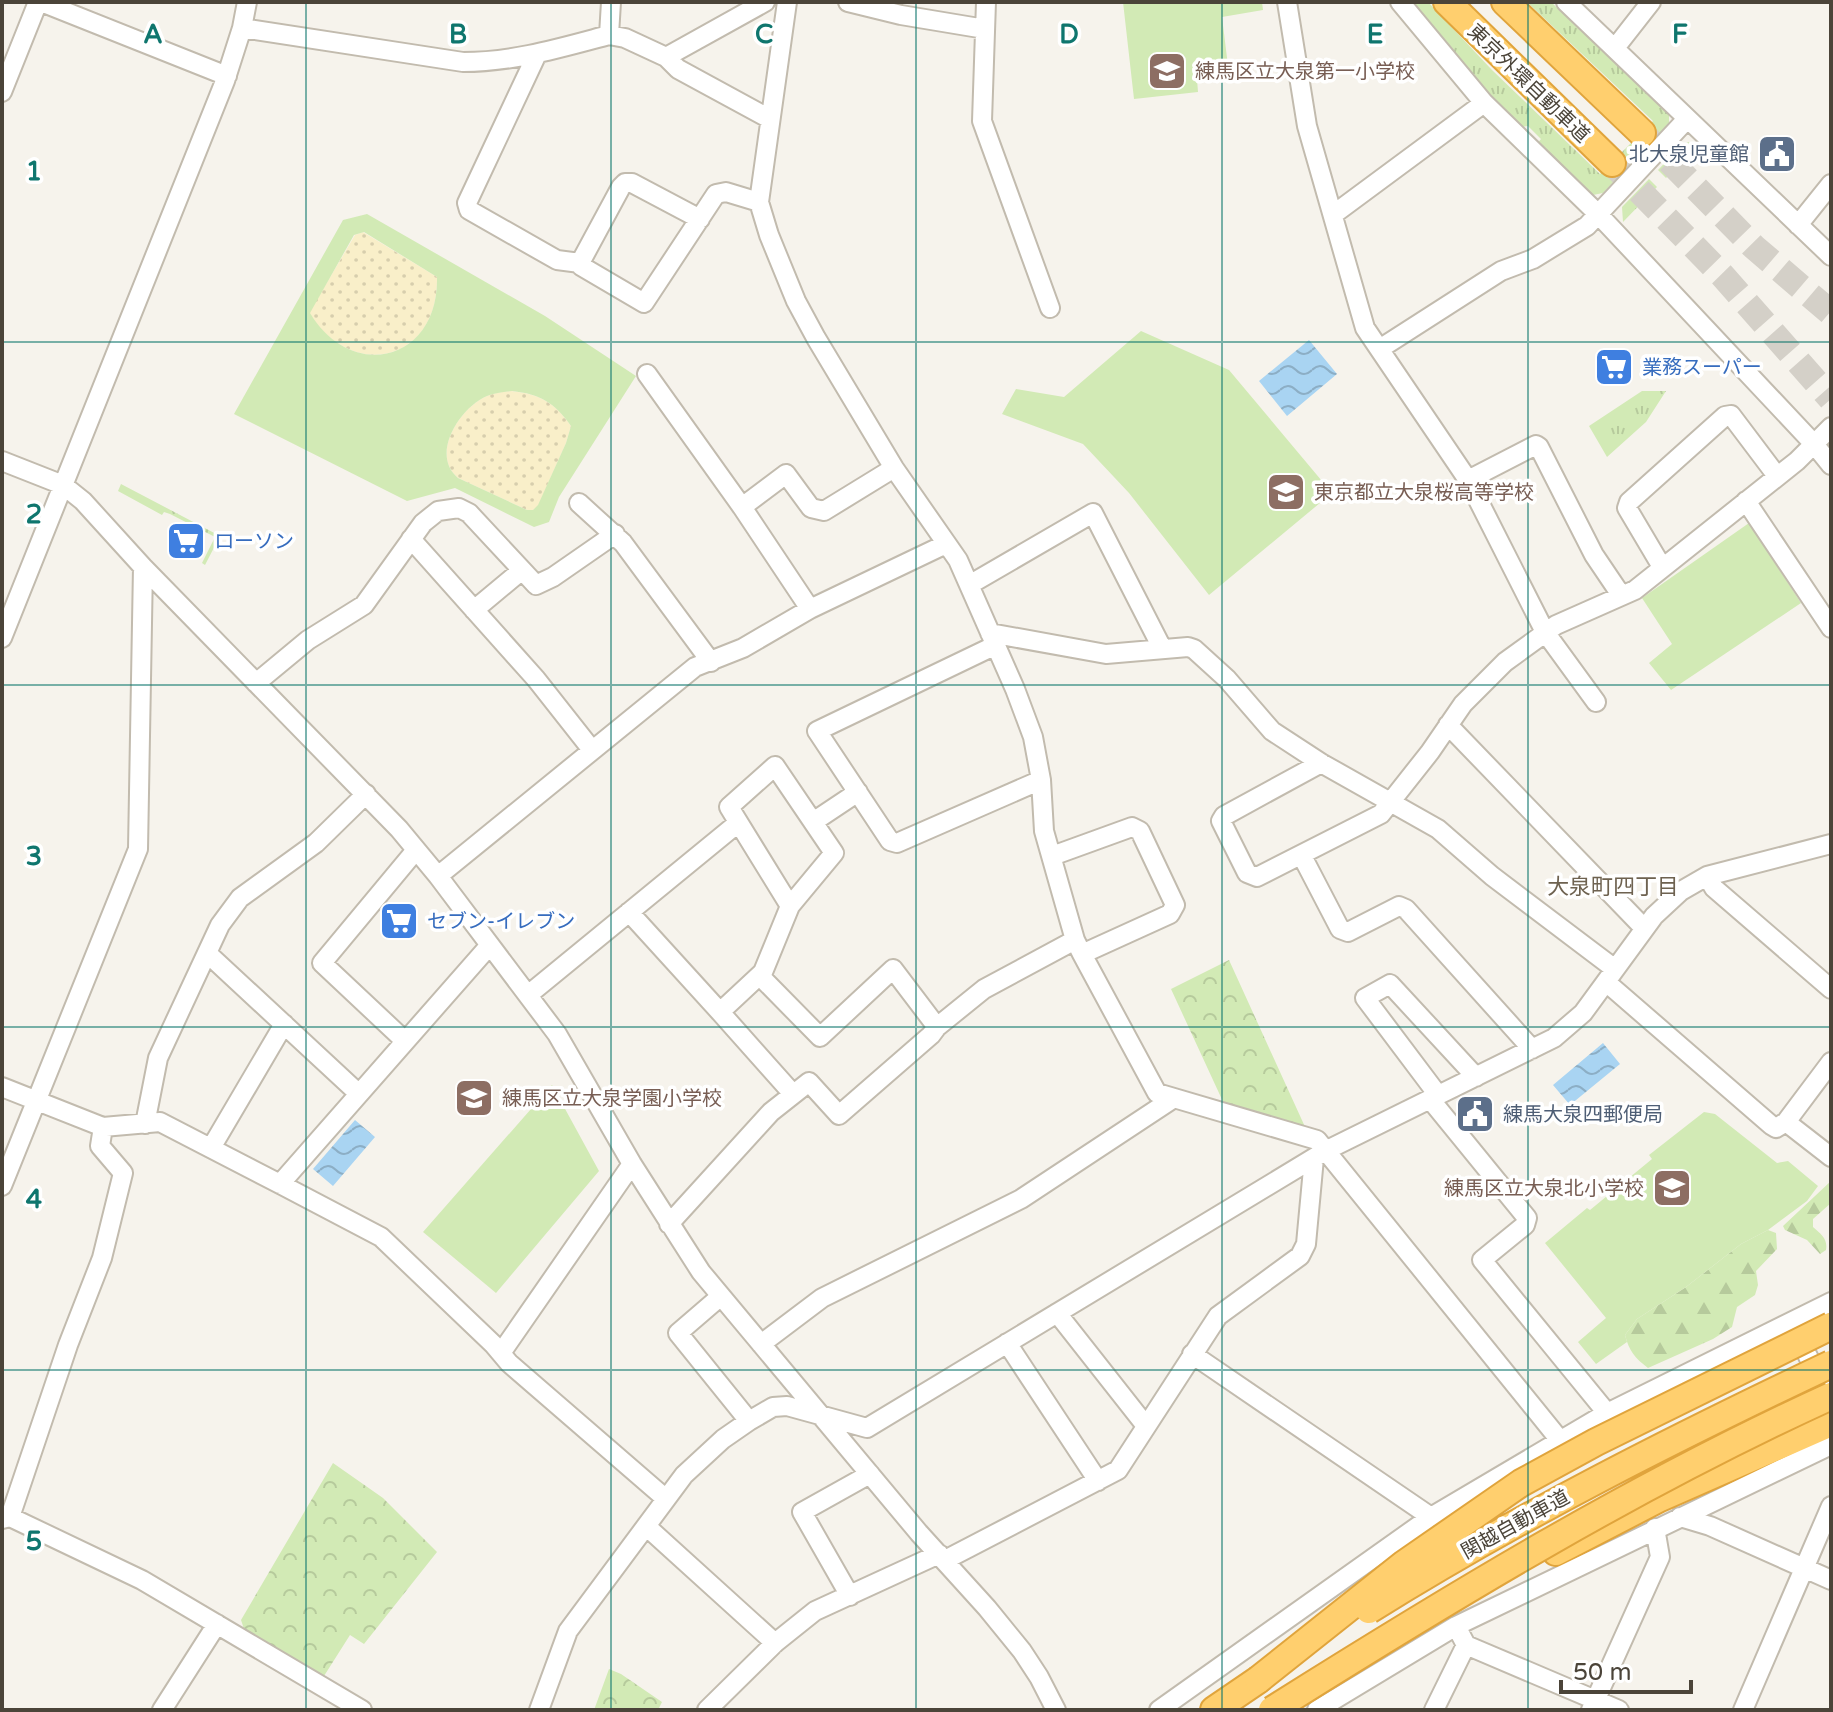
<svg xmlns="http://www.w3.org/2000/svg" width="1833" height="1712" font-family="'Varela Round','Noto Sans JP',sans-serif">
  <style>
    .grass { fill: url(#grass-tufts) }
    .forest { fill: url(#forest-firs) }
    .sand { fill: url(#sand-dots) }
    .park { fill: url(#park-crowns) }
    .garden { fill: #d2eab5; fill-rule: evenodd }
    .water { fill: url(#water-waves) }
    .lines { fill: none; stroke-linecap: round; stroke-linejoin: round }
    .highway-tunnel { stroke: #d4d0c8; stroke-width: 26; stroke-dasharray: 26 13; stroke-linecap: butt }
    .minor-casing { stroke: #c2bbae; stroke-width: 22 }
    .highway-casing { stroke: #e0a43c; stroke-width: 30 }
    .minor { stroke: #fff; stroke-width: 18 }
    .highway { stroke: #ffcf6e; stroke-width: 26 }
    .highway-bridge-casing { stroke: #e0a43c; stroke-width: 30; stroke-linecap: butt }
    .highway-bridge { stroke: #ffcf6e; stroke-width: 26 }
    .grid { fill: none; stroke: #0f766e; stroke-width: 2; stroke-opacity: 0.55 }
    .labels { text-anchor: middle; stroke-width: 7; stroke-linejoin: round; paint-order: stroke }
    .education-label { font-size: 20px; fill: #785e54; stroke: #fff; text-anchor: start }
    .street-label { font-size: 20px; fill: #4b4439; stroke: #fff }
    .service-label { font-size: 20px; fill: #4e5e75; stroke: #fff; text-anchor: end }
    .shop-label { font-size: 20px; fill: #366cbe; stroke: #fff; text-anchor: start }
    .neighbourhood-label { font-size: 22px; fill: #6e6250; stroke: #fff }
    .grid-label { font-size: 26px; text-anchor: middle; font-weight: bold; fill: #0f766e; stroke: #fff; stroke-width: 7; stroke-linejoin: round; paint-order: stroke }
  </style>
  <defs>
    <pattern id="grass-tufts" width="24" height="20" patternUnits="userSpaceOnUse" patternTransform="scale(2)"><rect width="24" height="20" fill="#d2eab5"/><path d="M3 7l-1-3M5 7V3M7 7l1-3M15 17l-1-3M17 17v-4M19 17l1-3" fill="none" stroke="#b6ca9c"/></pattern>
    <pattern id="forest-firs" width="22" height="20" patternUnits="userSpaceOnUse" patternTransform="scale(2)"><rect width="22" height="20" fill="#d2eab5"/><path d="M5 1l3.5 6h-7zM16 11l3.5 6h-7z" fill="#b6ca9c"/></pattern>
    <pattern id="sand-dots" width="8" height="8" patternUnits="userSpaceOnUse" patternTransform="scale(2)"><rect width="8" height="8" fill="#f9efc9"/><path d="M2 2h.1M6 6h.1" fill="none" stroke="#d7cead" stroke-width="1.8" stroke-linecap="round"/></pattern>
    <pattern id="park-crowns" width="20" height="18" patternUnits="userSpaceOnUse" patternTransform="scale(2)"><rect width="20" height="18" fill="#d2eab5"/><path d="M2 6a3 3 0 1 1 6 0M12 15a3 3 0 1 1 6 0" fill="none" stroke="#b6ca9c"/></pattern>
    <pattern id="water-waves" width="16" height="10" patternUnits="userSpaceOnUse" patternTransform="scale(2)"><rect width="16" height="10" fill="#a9d4f2"/><path d="M0 5q4-4 8 0t8 0" fill="none" stroke="#8caec5"/></pattern>
  </defs>
  <rect width="100%" height="100%" fill="#f6f3ec"/>
  <path class="grass" d="M1410,2H1428L1492,70L1600,174L1653,121L1527,2H1551L1669,114V123L1603,193L1593,195L1587,194L1536,145L1541,139L1528,126L1518,127L1489,97Z
    M1689,142L1712,162L1711,164L1695,149L1666,178L1658,170L1683,144Z
    M1649,179L1657,187L1623,222L1622,207Z
    M1642,391H1666L1646,422L1607,457L1589,426Z
    M121,484L220,536L205,565L202,563L215,537L170,514L164,512L162,515L118,491Z"/>
  <path class="forest" d="M1831,1181V1203L1813,1219V1227C1821,1234 1828,1239 1826,1250L1820,1254L1807,1240L1785,1230L1783,1226Z
    M1768,1230L1776,1233L1777,1249L1756,1271L1758,1285L1755,1295L1737,1307L1732,1327L1713,1339L1648,1368C1635,1358 1629,1351 1625,1335L1637,1319L1686,1287L1741,1244Z"/>
  <path class="sand" d="M363,232L437,277C439,361 353,383 309,313L355,235Z
    M511,391C540,394 555,403 571,426L566,443L538,506L533,510H527L458,478C430,455 459,408 487,396C494,393 503,392 511,391Z"/>
  <path class="park" d="M1229,960L1306,1129L1225,1106L1171,989Z
    M333,1463L383,1498L437,1552L364,1644L350,1635L324,1676L244,1629L241,1620Z
    M609,1669L621,1674L662,1702L658,1710H594Z"/>
  <path class="garden" d="M1123,2H1262L1263,10L1222,17L1229,74L1197,79L1198,92L1134,99Z
    M367,214L545,316L636,376L559,497L549,522L534,527L455,488L407,501L234,414L343,220ZM364,232L437,277C439,361 352,383 310,313L354,235ZM512,391C540,394 555,403 571,426L566,443L538,505L533,510H527L458,478C430,455 459,408 487,396C494,393 503,392 512,391Z
    M1141,331L1229,370L1332,493L1209,595L1129,493L1083,444L1002,414L1016,389L1064,397Z
    M1749,523L1801,603L1671,690L1649,663L1672,644L1642,598Z
    M552,1085L599,1171L496,1293L423,1232Z
    M1704,1112L1715,1114L1777,1163L1788,1161L1818,1186L1807,1201L1768,1230L1741,1244L1686,1287L1637,1319L1625,1335L1627,1342L1596,1364L1578,1342L1606,1318L1545,1243L1587,1208L1590,1210L1652,1159L1649,1155Z"/>
  <path class="water" d="M1309,340L1337,374L1287,416L1259,381Z
    M1603,1043L1620,1064L1570,1105L1553,1085Z
    M355,1120L375,1137L333,1186L313,1169Z"/>
  <g class="lines">
    <path class="highway-tunnel" d="M1642,133L1754,247L1831,313
      M1612,163L1722,275L1831,399"/>
    <defs>
      <path id="minor" d="M41,2L227,76
        M787,2L759,202L769,235L796,301L816,338L894,468L958,560L1015,689L1033,737L1041,780L1044,831L1075,940L1082,954L1157,1093L1317,1140L1559,1439
        M848,2L901,15L985,29
        M986,2L982,121L1050,308
        M1287,2L1307,126L1365,328L1468,480L1545,632L1596,702
        M1400,2L1484,103L1598,214L1814,444L1831,465
        M1566,2L1831,256
        M242,28L463,62C514,62 560,48 609,35L611,2
        M609,35L625,38L666,57L765,2
        M1615,48L1651,2
        M537,54L467,203L469,210L557,260L580,263L581,266L644,303L716,194L726,192L759,202
        M666,57L678,69L770,119
        M2,92L38,2
        M1334,214L1484,103
        M1798,225L1831,184
        M580,263L621,187L625,183H632L700,219
        M1381,348L1501,271L1533,259L1587,226L1687,119
        M647,374L742,507L810,609
        M2,461L63,485L83,501L143,567L399,829L438,876L557,1034L632,1164L701,1272L919,1533L987,1608L1022,1651L1039,1677L1056,1710
        M1468,480L1536,445L1539,447L1594,555L1621,595
        M1746,501L1831,628
        M579,503L623,543L711,662
        M742,507L786,474L811,508L824,511L894,468
        M411,539L536,679L592,750
        M1662,567L1627,508L1629,502L1725,416L1731,415L1777,476
        M969,585L1093,513L1162,648
        M474,610L522,570
        M990,633L1106,654L1188,647L1194,649L1227,679L1272,731L1321,763L1438,829L1492,876L1615,969
        M2,638L225,81L242,28L247,2
        M996,645L817,731L890,841L897,843L1041,780
        M256,683L308,640L364,605L423,523L438,511L459,508L469,513L536,585L553,577L615,534
        M1448,725L1644,928
        M1321,763L1224,816L1221,821L1247,873L1257,877L1381,814L1430,752L1463,704L1505,662L1556,625L1635,590L1797,461L1831,427
        M813,822L858,792
        M1052,856L1132,827L1140,831L1175,905L1170,914L1082,954
        M1302,856L1340,929L1348,932L1399,906L1406,909L1532,1049
        M438,876L695,667L743,648L810,609L946,544
        M1707,876L1714,888L1831,989
        M790,906L729,807L775,766L834,853L790,906L763,972L720,1012L793,1094
        M629,912L720,1012
        M207,953L358,1093
        M760,976L820,1037L893,969L937,1027
        M1606,982L1771,1125L1776,1128L1786,1122L1831,1157
        M528,995L738,823
        M404,1040L322,963L416,850
        M2,1087L103,1127L160,1122L280,1184L381,1237L493,1344L509,1363L665,1498
        M1438,1095L1365,998L1390,984L1476,1077
        M1430,1099L1527,1218L1525,1225L1482,1260L1607,1413
        M1786,1122L1831,1062
        M145,1124L158,1058L220,925L240,898L316,843L366,794
        M211,1148L284,1024
        M280,1184L490,945
        M2,1186L138,849L143,567
        M669,1224L771,1112L809,1082L839,1115L931,1035L937,1027L984,989L1075,940
        M721,1296L678,1333L749,1421
        M1057,1313L1146,1426
        M1796,1332L1831,1403
        M1007,1343L1098,1481
        M761,1344L822,1298L1021,1199L1174,1098
        M501,1353L632,1164
        M1192,1354L1431,1517
        M10,1517L68,1345L102,1258L123,1173L100,1146L103,1127
        M1680,1517L1710,1526L1831,1580
        M2,1519L10,1517L142,1580L362,1710
        M646,1526L775,1643
        M945,1560L1118,1470L1218,1316L1300,1256L1306,1244L1314,1158
        M850,1596L802,1512L870,1474
        M1456,1626L1466,1645L1619,1710
        M162,1710L217,1624
        M539,1710L568,1631L684,1475L723,1439L749,1421L773,1407L787,1406L867,1428L1327,1150L1554,1038L1583,1013L1654,916L1681,891L1707,876L1831,844
        M707,1710L775,1643L815,1611L939,1554
        M1159,1710L1431,1517L1607,1413L1831,1302
        M1317,1710L1456,1626L1831,1445
        M1434,1710L1466,1645
        M1591,1710L1660,1557L1655,1528
        M1743,1710L1831,1506"/>
      <path id="highway" d="M1447,2L1612,163
        M1505,2L1642,133
        M1556,1552L1660,1498L1831,1423
        M1214,1710L1258,1680"/>
    </defs>
    <use href="#minor" class="minor-casing"/>
    <use href="#highway" class="highway-casing"/>
    <use href="#minor" class="minor"/>
    <use href="#highway" class="highway"/>
    <defs>
      <path id="highway-bridge" d="M1369,1610C1518,1517 1673,1439 1831,1364
        M1258,1680L1404,1564L1521,1483L1596,1442L1831,1326
        M1272,1710C1453,1596 1636,1485 1831,1396"/>
    </defs>
    <use href="#highway-bridge" class="highway-bridge-casing"/>
    <use href="#highway-bridge" class="highway-bridge"/>
  </g>
  <path class="grid" d="M306,2V1710M611,2V1710M916,2V1710M1222,2V1710M1528,2V1710M2,342H1831M2,685H1831M2,1027H1831M2,1370H1831"/>
  <defs>
    <symbol id="school-square" viewBox="-11 -11 22 22"><rect x="-9" y="-9" width="18" height="18" rx="4" fill="#8d6e63" stroke="#fff"/><path d="M0-5L7-2L0 1L-7-2ZM-4 1L0 2.5L4 1V4Q0 6-4 4Z" fill="#fff"/></symbol>
    <symbol id="civic-square" viewBox="-11 -11 22 22"><rect x="-9" y="-9" width="18" height="18" rx="4" fill="#5c6f8a" stroke="#fff"/><path d="M-.6-6.5H3V-4.5H.6V-3L4-1V1h2V6H-6V1h2V-1L-.6-3ZM-1.2 2.5V6h2.4V2.5Z" fill="#fff"/></symbol>
    <symbol id="supermarket-square" viewBox="-11 -11 22 22"><rect x="-9" y="-9" width="18" height="18" rx="4" fill="#3f7fe0" stroke="#fff"/><path d="M-6-5.5h2.5l.6 2H6L4.5 2H-2.5L-4.4-4H-6ZM-1.5 3.2a1.3 1.3 0 1 0 .1 0ZM3 3.2a1.3 1.3 0 1 0 .1 0Z" fill="#fff"/></symbol>
  </defs>
  <g fill-rule="evenodd">
    <use href="#school-square" x="1145" y="49" width="44" height="44"/>
    <use href="#civic-square" x="1755" y="132" width="44" height="44"/>
    <use href="#supermarket-square" x="1592" y="345" width="44" height="44"/>
    <use href="#school-square" x="1264" y="470" width="44" height="44"/>
    <use href="#supermarket-square" x="164" y="519" width="44" height="44"/>
    <use href="#supermarket-square" x="377" y="899" width="44" height="44"/>
    <use href="#school-square" x="452" y="1076" width="44" height="44"/>
    <use href="#civic-square" x="1453" y="1092" width="44" height="44"/>
    <use href="#school-square" x="1650" y="1166" width="44" height="44"/>
  </g>
  <g class="labels">
    <g class="education-label">
      <text x="1195" y="78">練馬区立大泉第一小学校</text>
      <text x="1314" y="499">東京都立大泉桜高等学校</text>
      <text x="502" y="1105">練馬区立大泉学園小学校</text>
      <text x="1644" y="1195" text-anchor="end">練馬区立大泉北小学校</text>
    </g>
    <g class="street-label">
      <text transform="translate(1529 83) rotate(44)" y="7">東京外環自動車道</text>
      <text transform="translate(1515 1524) rotate(-29)" y="7">関越自動車道</text>
    </g>
    <g class="service-label">
      <text x="1749" y="161">北大泉児童館</text>
      <text x="1503" y="1121" text-anchor="start">練馬大泉四郵便局</text>
    </g>
    <g class="shop-label">
      <text x="1642" y="374">業務スーパー</text>
      <text x="214" y="548">ローソン</text>
      <text x="427" y="928">セブン-イレブン</text>
    </g>
    <g class="neighbourhood-label">
      <text x="1613" y="894">大泉町四丁目</text>
    </g>
  </g>
  <g class="grid-label">
    <text x="153" y="43">A</text>
    <text x="458" y="43">B</text>
    <text x="764" y="43">C</text>
    <text x="1069" y="43">D</text>
    <text x="1375" y="43">E</text>
    <text x="1680" y="43">F</text>
    <text x="34" y="180">1</text>
    <text x="34" y="523">2</text>
    <text x="34" y="865">3</text>
    <text x="34" y="1208">4</text>
    <text x="34" y="1550">5</text>
  </g>
  <rect width="1833" height="1712" fill="none" stroke="#4b4439" stroke-width="8"/>
  <path d="M1561 1680v12h130v-12" fill="none" stroke="#4b4439" stroke-width="4"/>
  <text x="1573" y="1680" font-size="24" fill="#4b4439" stroke="#ffffff" stroke-width="6" paint-order="stroke">50 m</text>
</svg>
